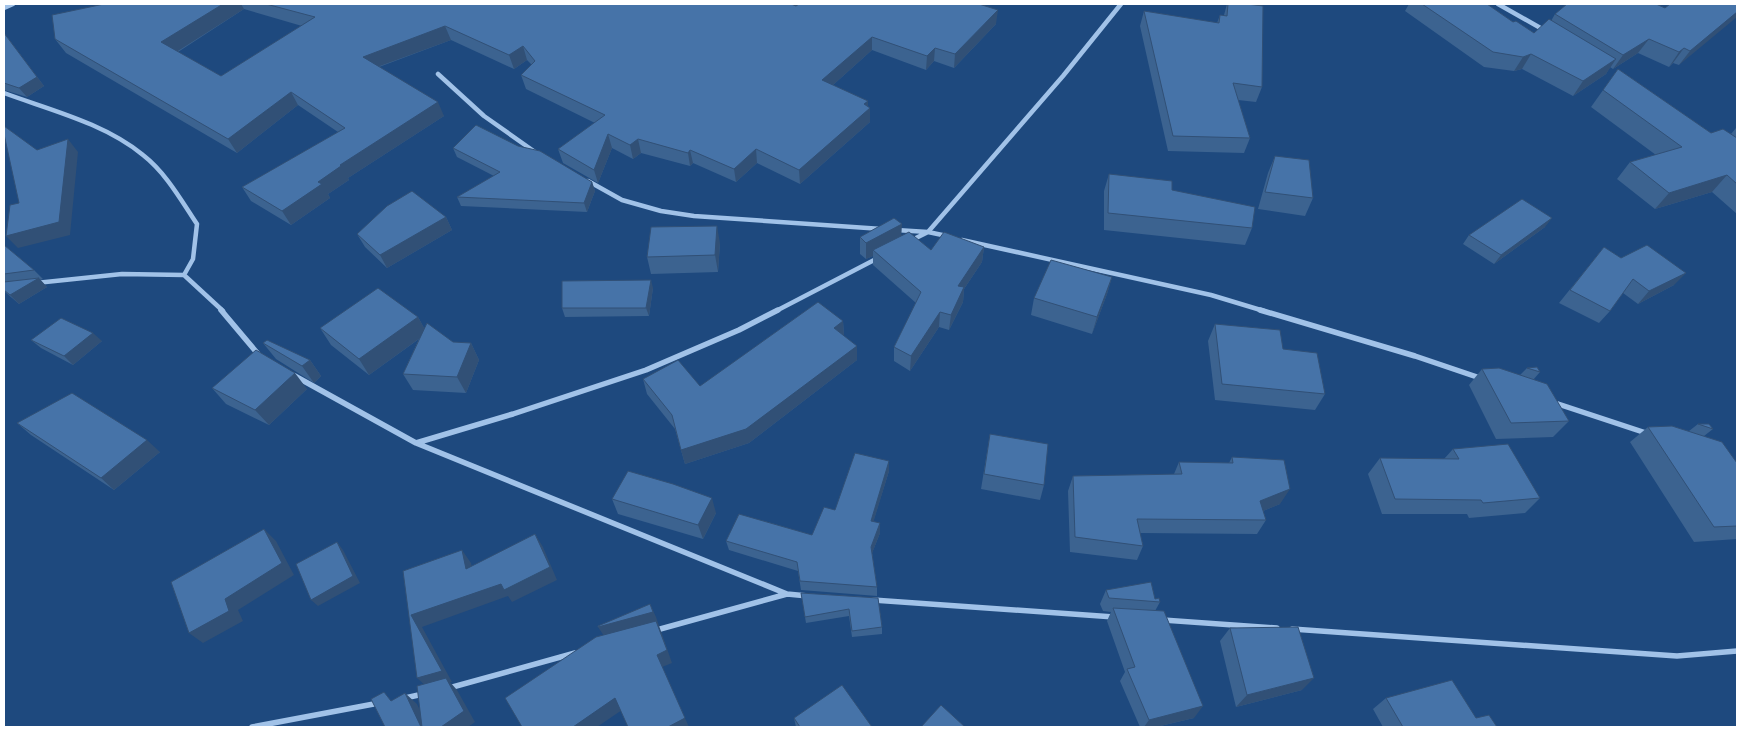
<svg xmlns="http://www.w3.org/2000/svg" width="1741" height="731" font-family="Roboto,sans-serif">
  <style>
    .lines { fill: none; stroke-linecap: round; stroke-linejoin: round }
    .street-far1 { stroke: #a1c2e8; stroke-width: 4.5 }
    .street { stroke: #a1c2e8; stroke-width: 5.5 }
    .wall { fill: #3c6390; fill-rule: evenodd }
    .shaded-wall { fill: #315076 }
    .building { fill: #4673a8; stroke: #315076 }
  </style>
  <rect width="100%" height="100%" fill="#1e497e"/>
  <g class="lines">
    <path class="street-far1" d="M1498,4L1544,30
      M4,8L13,4
      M438,74L484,116L535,152
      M4,93C50,110 104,123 143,155C166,173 181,200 197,224L193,259L184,275
      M588,181L622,200L661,211L694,216L882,229
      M896,230L928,232L947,236
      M962,240L1211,295L1264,311
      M910,241L928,232L1063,76L1121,4
      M36,283L122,274L184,275L223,311
      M776,311L878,258"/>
    <path class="street" d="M221,310L258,354
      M1260,310L1415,356L1480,378
      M293,375L416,443L787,594L808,596
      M1552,402L1649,434
      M416,443L513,414L646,370L739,330L778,310
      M873,600L1114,617
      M1163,620L1277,628
      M1292,629L1677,656L1737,651
      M653,631L787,594
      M449,688L575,653
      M405,698L423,694
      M252,727L379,703"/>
  </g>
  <path class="wall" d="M104,4H791L796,6L996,24L954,68L934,61L926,70L872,50L833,85L868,106L870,122L800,184L757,163L736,182L693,163L690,166L641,153L633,159L612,148L598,183L563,163L558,149L595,123L526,89L521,75L532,65L527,60L514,69L451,40L379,67L444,116L348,178L349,180L328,194L330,198L291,225L251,201L242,187L338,132L298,105L237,153L66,53L55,39ZM244,9L302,26L221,76L178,52Z
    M1227,4H1247L1262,87L1256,102L1238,100L1250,138L1244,153L1168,151L1140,26L1144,11L1217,23L1220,15H1224Z
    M1409,4H1487L1513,22L1534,33L1551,21L1555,14L1737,4L1679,65L1673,63L1669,67L1638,53L1613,69L1610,67L1606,74L1573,96L1522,69L1514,71L1484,67L1405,11Z
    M4,33L44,86L27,97L4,90Z
    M1618,69L1711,133L1731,134L1736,128H1737V214L1712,192L1655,209L1617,179L1630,162L1656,155L1591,107Z
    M453,148L592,182L595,191L587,212L461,206L457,197L494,176L457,157Z
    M1275,156L1313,198L1305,216L1258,209L1268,173Z
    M1109,174L1172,190L1252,228L1245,245L1104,230V191Z
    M446,217L452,230L387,268L365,247L357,234Z
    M1545,227L1494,264L1463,244L1469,235Z
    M902,236L931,250L984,247L982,262L964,289L963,302L949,330L939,327L910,371L894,361V347L916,303L873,265V256L866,259L860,254V237Z
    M720,243L718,272L651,274L647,257Z
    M4,245L34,270L43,279L40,280L47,287L19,304L4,291Z
    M1604,247L1621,258L1674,285L1638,304L1623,293L1610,311L1599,323L1559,303Z
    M1112,277L1107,294L1092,334L1031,315L1034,298Z
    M653,288L649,316L565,317L562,308Z
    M418,317L424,328L453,342L471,343L479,360L466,393L413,390L403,374L419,339L369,375L331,345L320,328Z
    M843,321L844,336L857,360L749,443L685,464L675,429L647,394L643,379L700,386Z
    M1215,324L1283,349L1325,394L1315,410L1215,400L1208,341Z
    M31,340L102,341L73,365L41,348Z
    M263,343L310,360L321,376L314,383L276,359Z
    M1527,368L1540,372L1533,380L1569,421L1553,437L1496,439L1469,385L1482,369L1520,375Z
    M212,388L307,389L269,425L226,404Z
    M17,423L160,452L114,490L31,435Z
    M1698,424L1713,429L1704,436L1737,463V539L1694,542L1630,442L1648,427L1689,431Z
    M990,434L1044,485L1040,500L981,489Z
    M1453,449L1540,498L1525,513L1469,518L1467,514H1382L1368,474L1380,458L1444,459Z
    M1232,457L1280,504L1263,511L1266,520L1257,534L1140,533L1143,546L1137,560L1070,552L1068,491L1073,476L1174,474L1179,462L1229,463Z
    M889,461V471L873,522L880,523V533L872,553L877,587V596L801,590L798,571L729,550L726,541L812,535L835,510Z
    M612,499L716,513L703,539L618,514Z
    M1106,590L1155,599L1160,602L1155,611L1194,718L1156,727H1140L1120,681L1125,672L1107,621L1111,612L1103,611L1100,604Z
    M801,593L878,598L882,627V634L852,637L849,616L806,623Z
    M1230,628L1302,690L1236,707L1220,641Z
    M1386,698L1476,718L1497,727H1383L1373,709Z
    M794,718L872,727H796Z"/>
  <path class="shaded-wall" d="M223,4H241L244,9L170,56L161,42Z
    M998,10L996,24L954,68L955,54Z
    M1737,12V17L1679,65L1690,51Z
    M445,26L451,40L369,70L363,57Z
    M4,33L44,86L27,97L19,88Z
    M872,37V50L823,94L822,80Z
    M1649,39L1638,53L1613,69L1623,55Z
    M523,46L527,60L514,69L509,55Z
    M935,48L934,61L926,70L927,56Z
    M1684,48L1673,63L1669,67L1679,52Z
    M1531,54L1522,69L1514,71L1523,57Z
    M1616,59L1606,74L1573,96L1583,81Z
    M291,92L298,105L237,153L228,139Z
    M868,101V110L870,108V122L800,184L799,170Z
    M438,102L444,116L348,178L349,180L328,194L330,198L291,225L282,211L318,182L340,165Z
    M608,134L612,148L598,183L594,170Z
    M68,139L78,152L70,235L18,248L6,236Z
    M638,139L641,153L633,159L630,145Z
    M756,149L757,163L736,182L734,169Z
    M690,150L693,163L690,166L688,153Z
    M1727,175L1712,192L1655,209L1669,193Z
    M592,182L595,191L587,212L584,203Z
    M446,217L452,230L387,268L380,255Z
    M1552,218L1545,227L1494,264L1501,255Z
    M902,224L901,241L873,250V256L866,259V243Z
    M717,226L720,243L718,272L715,255Z
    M984,247L982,262L964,289L963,302L949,330L951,315L958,286Z
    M1686,273L1674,285L1638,304L1649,291Z
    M1112,277L1107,294L1092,334L1097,317Z
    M39,278L47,287L19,304L10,295Z
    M651,280L653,288L649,316L646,308Z
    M940,312L939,327L910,371L911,356Z
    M418,317L427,333L369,375L359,359Z
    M843,321L844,336L834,328Z
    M93,333L102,341L73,365L64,356Z
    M471,343L479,360L466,393L457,377Z
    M857,346V360L749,443L685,464L681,450Z
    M310,360L321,376L314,383L302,366Z
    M295,373L307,389L269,425L255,410Z
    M147,440L160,452L114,490L101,478Z
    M889,461V471L871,530V521Z
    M1290,489L1280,504L1251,516L1260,501Z
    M712,498L716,513L703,539L698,525Z
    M880,523V533L871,556V547Z
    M264,529L276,541L294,575L238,610L243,621L203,643L189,633L225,599Z
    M535,534L543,547L557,580L512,602L508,596L422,627L452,682H450L457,690L475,722L468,727H441L428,688L417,678L411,615Z
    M337,542L343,550L360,583L318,606L311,600Z
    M462,550L471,563L475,581L466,569Z
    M650,604L656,617L672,663L662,667L689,727H668L657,655L606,639L598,627Z
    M1314,678L1302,690L1236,707L1247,695Z
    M405,693L417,704L428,727H421Z
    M615,698L622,710L597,727H573Z
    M1203,706L1194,718L1156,727H1144L1149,720Z"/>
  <path class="building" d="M104,4H223L161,42L221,76L315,17L266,4H791L796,6L799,4H979L998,10L955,54L935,48L927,56L872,37L822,80L868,101L864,104L870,108L799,170L756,149L734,169L690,150L688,153L638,139L630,145L608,134L594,170L558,149L605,115L521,75L535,61L523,46L509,55L445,26L363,57L438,102L340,165L341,166L318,182L322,184L282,211L242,187L345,128L291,92L228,139L55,39L52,15Z
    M1228,4H1247L1263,6L1262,87L1233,83L1250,138L1173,136L1144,11L1219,23L1220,15L1227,16Z
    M1422,4H1487L1513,22L1516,21L1534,33L1549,19L1616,59L1583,81L1531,54L1523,57L1493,52Z
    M1567,4H1656L1665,8L1670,4H1737V12L1690,51L1684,48L1679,52L1649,39L1623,55L1555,14Z
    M4,33L37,77L19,88L4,83Z
    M1618,69L1711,133L1723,129L1737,138V184L1727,175L1669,193L1630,162L1682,147L1603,90Z
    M476,125L518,146L540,151L592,182L584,203L457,197L500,172L453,148Z
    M4,126L37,150L68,139L59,222L6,236L10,205L19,203L4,134Z
    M1275,156L1309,160L1313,198L1265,192Z
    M1109,174L1172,181V190L1255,207L1252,228L1108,213Z
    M412,191L446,217L380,255L357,234L387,206Z
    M1522,199L1552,218L1501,255L1469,235Z
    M894,218L902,224L866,243L860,237Z
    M717,226L715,255L647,257L651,227Z
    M909,232L931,250L944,232L984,247L958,286L964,287L951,315L940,312L911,356L894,347L921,292L873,250Z
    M4,245L34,270L4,274Z
    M1647,245L1686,273L1649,291L1633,279L1610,311L1570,290L1604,247L1621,258Z
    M1051,260L1112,277L1097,317L1034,298Z
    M39,278L10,295L4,290V282Z
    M651,280L646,308H562V281Z
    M378,288L418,317L359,359L320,328Z
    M818,302L843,321L834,328L857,346L746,429L681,450L672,415L643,379L678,360L700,386Z
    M61,318L93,333L64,356L31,340Z
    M427,323L453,342L471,343L457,377L403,374Z
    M1215,324L1280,330L1283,349L1317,353L1325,394L1222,384Z
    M267,340L310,360L302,366L263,343Z
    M256,350L295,373L255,410L212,388Z
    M1537,367L1540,372L1527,368Z
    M1499,368L1547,384L1569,421L1511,423L1482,369Z
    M72,393L147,440L101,478L17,423Z
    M1698,424H1709L1713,429Z
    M1672,426L1722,442L1737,463V526L1714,527L1648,427Z
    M990,434L1048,444L1044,485L984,474Z
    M1508,444L1540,498L1483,503L1481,500L1395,499L1380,458L1459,459L1453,449Z
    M855,453L889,461L871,521L880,523L871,547L877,587L800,581L797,562L726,541L739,514L812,535L824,507L835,510Z
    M1232,457L1284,460L1290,489L1260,501L1266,520L1137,519L1143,546L1075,537L1073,476L1182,474L1179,462L1233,463Z
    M628,471L673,484L712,498L698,525L612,499Z
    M264,529L282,563L225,599L229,611L189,633L171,582Z
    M535,534L550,567L504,590L501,584L411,615L442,671L417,678L403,571L462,550L466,569Z
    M337,542L353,576L311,600L296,564Z
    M1151,582L1155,599L1159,598L1160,602L1109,598L1106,590Z
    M801,593L878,598L882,627L852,631L849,609L805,617Z
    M650,604L653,612L598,627V626Z
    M1113,608L1164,611L1203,706L1149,720L1127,669L1135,667Z
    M656,621L667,650L657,655L685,718L668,727H628L615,698L573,727H522L505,698L596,637Z
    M1298,627L1314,678L1247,695L1230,628Z
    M446,678L464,711L441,727H422L417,686Z
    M1452,680L1476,718L1489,715L1497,727H1403L1386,698Z
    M842,685L872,727H800L794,718Z
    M384,692L391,701L405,693L421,727H385L371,699Z
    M941,705L965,727H921Z"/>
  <rect width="1741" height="731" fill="none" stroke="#ffffff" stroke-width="10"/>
</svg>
